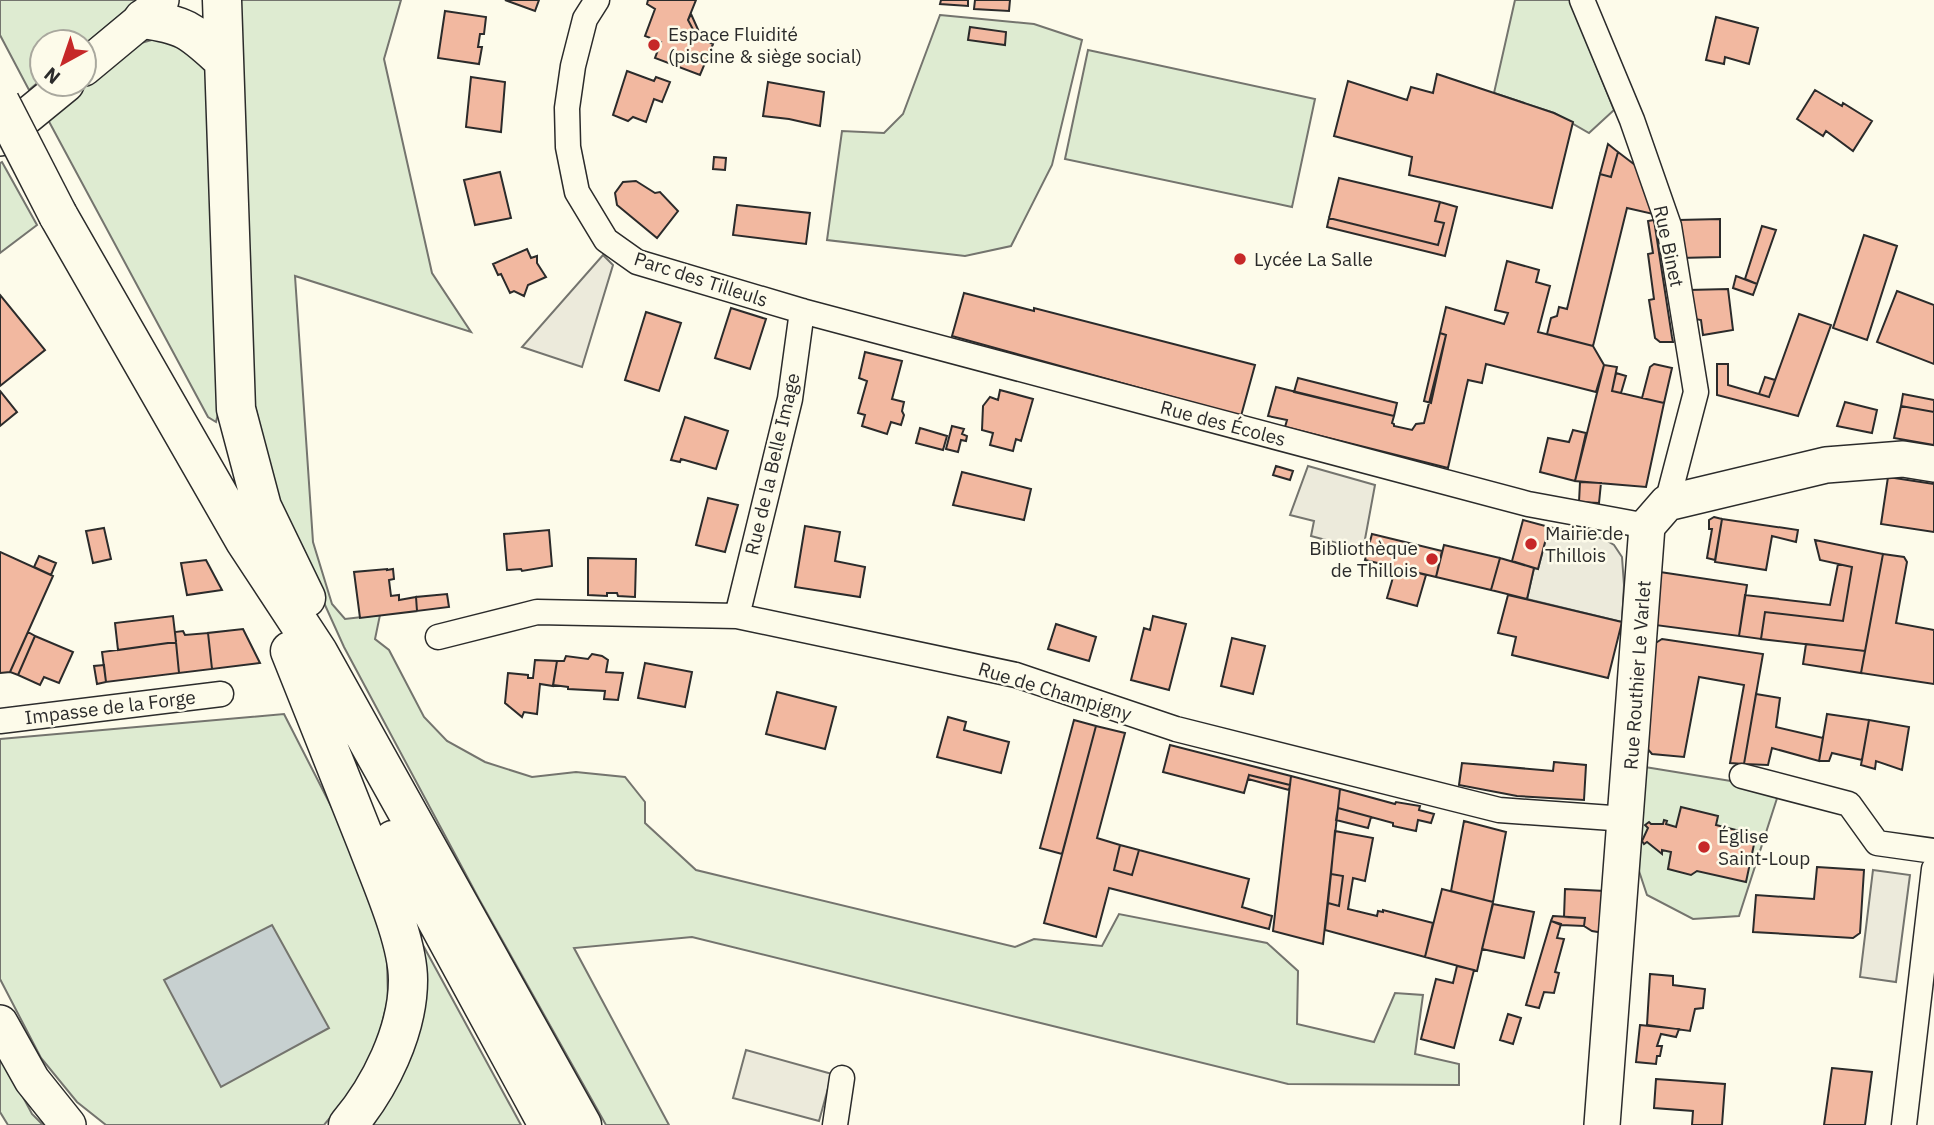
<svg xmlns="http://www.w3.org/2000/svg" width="1934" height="1125" font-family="'IBM Plex Sans',sans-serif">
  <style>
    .green { fill: #deebd1; stroke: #74746e; stroke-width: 2 }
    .parking { fill: #eceadb; stroke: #74746e; stroke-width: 2 }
    .water { fill: #c7d0d0; stroke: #74746e; stroke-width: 2 }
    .building { fill: #f2b8a0; stroke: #2b2b2b; stroke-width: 2 }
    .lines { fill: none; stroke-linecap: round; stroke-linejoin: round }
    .street-casing { stroke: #2b2b2b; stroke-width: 27 }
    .secondary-casing { stroke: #2b2b2b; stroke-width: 38 }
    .primary-casing { stroke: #2b2b2b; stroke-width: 41 }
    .street { stroke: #fdfbea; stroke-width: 24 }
    .secondary { stroke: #fdfbea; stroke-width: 35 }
    .primary { stroke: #fdfbea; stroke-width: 38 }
    .primary-bridge-casing { stroke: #2b2b2b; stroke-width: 41; stroke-linecap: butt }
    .primary-bridge { stroke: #fdfbea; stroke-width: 38 }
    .poi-dot { fill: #c62828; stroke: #fdfbea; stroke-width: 2.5 }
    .labels { text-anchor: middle; stroke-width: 5; stroke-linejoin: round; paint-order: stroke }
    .poi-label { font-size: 19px; fill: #2b2b2b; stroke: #fdfbea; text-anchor: start }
    .street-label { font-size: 19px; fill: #2b2b2b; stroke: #fdfbea }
  </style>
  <rect width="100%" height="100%" fill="#fdfbea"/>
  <path class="green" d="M0,0H138L84,45V42H42V79L29,90L0,35Z
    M240,0H401L384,59L432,273L471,332L295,276L313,542L332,604L345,619L380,615L375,639L389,650L424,717L447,741L485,762L532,777L576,772L625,777L645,802V823L696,870L1015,947L1034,939L1102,946L1119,914L1267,943L1298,971L1297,1024L1374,1042L1395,993L1423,995L1415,1054L1459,1064V1085L1288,1084L692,937L574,948L669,1125H606L479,899L344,647L277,499L249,380Z
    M1515,0H1570L1614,110L1589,133L1554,113L1494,93Z
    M940,15L1034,24L1082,40L1052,165L1011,246L965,256L827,240L842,131L884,133L903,114Z
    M169,35L207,64L224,389L216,422L208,417L46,116L141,43Z
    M1088,50L1315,99L1292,207L1065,159Z
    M2,162L37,225L0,253V163Z
    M284,714L355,853L386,923L388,999L371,1069L324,1125H106L77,1102L41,1058L0,979V739Z
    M1645,767L1780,789L1739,916L1693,919L1647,895L1635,859Z
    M424,947L521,1125H363L422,990Z
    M0,1054L32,1114L43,1125H8L0,1112Z"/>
  <path class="parking" d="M603,255L613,265L582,367L522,347Z
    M1308,466L1375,485L1363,550L1311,536L1314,521L1290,515Z
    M1549,527L1604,539L1614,545L1622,557L1624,585L1622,622L1527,599L1534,568L1538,569Z
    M1873,870L1910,875L1896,982L1860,977Z
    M746,1050L832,1074L819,1121L733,1098Z"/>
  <path class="water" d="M272,925L329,1028L221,1087L164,980Z"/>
  <path class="building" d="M505,0H539L535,11Z
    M648,0H696L688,20L697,37L713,44L700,75L655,58L661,42L645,36L655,9L647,4Z
    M941,0H968V6L940,4Z
    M975,0H1010L1009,11L974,9Z
    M445,11L486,17L484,34H480L478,47H482L479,64L438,58Z
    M691,14L700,34L714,39L713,44L697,37L688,20Z
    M1716,17L1758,28L1749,64L1725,57L1724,64L1706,60Z
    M970,27L1006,32L1005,45L968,40Z
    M627,71L654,81L656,77L670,82L662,102L654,99L646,122L633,117L628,121L613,115Z
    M1437,74L1554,113L1573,122L1552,208L1409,175L1412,157L1334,136L1348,81L1407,100L1411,87L1433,93Z
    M471,77L505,82L501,132L466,127Z
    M768,82L824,92L820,126L789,119L763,116Z
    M1815,90L1842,106L1843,103L1872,121L1853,151L1826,131L1823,136L1797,119Z
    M1608,144L1618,152L1611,177L1600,174Z
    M1618,152L1639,168L1653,214L1627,208L1593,346L1547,334L1551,318L1557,316L1559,307L1567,309L1600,174L1611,177Z
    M714,157L726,158L725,170L713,169Z
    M500,172L511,218L475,225L464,180Z
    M1339,178L1440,202L1435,221L1444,223L1438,245L1329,218Z
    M636,181L655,193L660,192L678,211L657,238L617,205L615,193L623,182Z
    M1440,202L1457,207L1445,256L1327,227L1329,218L1438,245L1444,223L1435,221Z
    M737,205L810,213L806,244L733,235Z
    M1720,219V257L1680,258L1679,220Z
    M1654,220L1672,337L1673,342H1660L1655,338L1649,300L1654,299L1648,254L1653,253L1648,221Z
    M1762,226L1776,230L1757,284L1745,279Z
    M1864,235L1897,246L1867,340L1833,328Z
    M527,249L531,258L537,256V263L546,277L528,285L524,296L514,291L510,293L501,274L498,275L493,264Z
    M1507,261L1539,270L1536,282L1550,286L1538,332L1593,346L1604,365L1596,392L1486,364L1482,383L1468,380L1448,468L1285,427L1287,420L1268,416L1276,387L1394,416L1392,423L1394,424V426L1412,430L1416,424L1424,423L1446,335L1440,333L1446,307L1504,324L1508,313L1495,310Z
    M1736,276L1757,284L1753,295L1733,288Z
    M1728,289L1733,330L1703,335L1701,320L1695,319L1689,290Z
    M1897,291L1934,305V364L1877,342Z
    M964,293L1034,311V308L1255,365L1241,416L952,336Z
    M0,295L45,350L0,386Z
    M731,308L766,319L750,369L715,358Z
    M646,312L681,323L659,391L625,380Z
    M1799,314L1831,325L1798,416L1717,395V364H1728V385L1769,397Z
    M1440,333L1446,335L1431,403L1424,401Z
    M865,352L902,361L892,399L904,402L902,411L904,415L901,425L891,422L887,434L862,426L865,415L858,413L867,381L859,378Z
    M1654,364L1672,368L1664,403L1642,398L1650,367Z
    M1604,365L1617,367L1612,391L1664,403L1646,487L1575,481Z
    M1616,373L1626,376L1621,393L1612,391Z
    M1765,377L1775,380L1769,397L1759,394Z
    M1298,378L1397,403L1394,416L1294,392Z
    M1000,390L1033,399L1021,441L1016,439L1013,451L990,445L993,433L982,430L983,406L990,397L998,400Z
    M0,391L17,412L0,426Z
    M1903,394L1934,400V412L1901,406Z
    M1845,402L1877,410L1872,433L1837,426Z
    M1901,406L1934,412V445L1894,438Z
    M685,417L728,431L716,469L681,459L680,462L671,460Z
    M952,426L964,429L962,434L967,436L966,441L961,440L958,452L946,449Z
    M920,428L947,436L943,450L916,443Z
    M1573,430L1586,433L1575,481L1540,472L1548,438L1569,442Z
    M1276,466L1293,471L1290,480L1273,475Z
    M962,472L1031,489L1024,520L953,505Z
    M1888,477L1934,484V532L1881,524Z
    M1580,482L1601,483L1599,503L1579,502Z
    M708,498L738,505L725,552L696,545Z
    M1714,517L1722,519L1715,560L1707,558L1712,529H1709V520Z
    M1722,519L1798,530L1796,542L1772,536L1766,570L1715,562Z
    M1523,520L1549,527L1538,569L1512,561Z
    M805,526L840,532L835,561L865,567L860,597L795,587Z
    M104,528L111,559L93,563L86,531Z
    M549,530L552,566L522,571L521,569L507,570L504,534Z
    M1372,534L1442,551L1436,577L1365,560Z
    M1815,540L1883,554L1865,651L1761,639L1765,612L1843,621L1852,567L1820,560Z
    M1444,545L1500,558L1491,590L1436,577Z
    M0,552L53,576L10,672L0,673Z
    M1883,554L1904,557L1907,562L1896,623L1934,630V684L1861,673Z
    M39,556L56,563L51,575L34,567Z
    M588,558L636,559L635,597L618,596L617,593H607V596L588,595Z
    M1500,558L1534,568L1527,599L1491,590Z
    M206,560L222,590L187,595L181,563Z
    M1838,564L1852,567L1843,621L1765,612L1761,639L1739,636L1745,595L1830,605Z
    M1396,567L1426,575L1417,606L1387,598Z
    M387,569V570L393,569L394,579L389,580L391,596L399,595V600L416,597L417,611L360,618L354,572Z
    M1660,572L1747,585L1739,636L1655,625Z
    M447,594L449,607L417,611L416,597Z
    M1508,595L1622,622L1608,678L1512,655L1516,637L1498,633Z
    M173,616L176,642L118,650L115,623Z
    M1153,616L1186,624L1169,690L1131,680L1144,628L1150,630Z
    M1056,624L1096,637L1089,661L1048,649Z
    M243,629L260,663L212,669L208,633Z
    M183,631L185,635L208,633L212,669L179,673L175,632Z
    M28,632L35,636L18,675L10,672Z
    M35,636L73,652L59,683L44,677L40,685L18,675Z
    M1232,638L1265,646L1253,694L1221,686Z
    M1662,639L1763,654L1744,764L1730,763L1744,685L1699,677L1684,757L1652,754L1645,746L1654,644Z
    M176,642L179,673L106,682L102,652Z
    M1806,644L1865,651L1861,673L1803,664Z
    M592,654L602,656L608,660L606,672L623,673L618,700L604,699L605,691L568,689V687L553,685L557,661H564L566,656L588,659Z
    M535,660L557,661L553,686L540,684L537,714L524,712L522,717L505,703L508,673L528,675V678H533Z
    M645,663L692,672L685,707L638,698Z
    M104,665L106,682L97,684L94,666Z
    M777,692L836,707L825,749L766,734Z
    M1756,694L1780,698L1776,727L1823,738L1819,761L1772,748L1768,765L1744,764Z
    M1827,714L1869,720L1862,760L1832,753L1829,761H1819Z
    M948,717L966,722L964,730L1009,742L1001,773L937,757Z
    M1074,720L1096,726L1062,854L1040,848Z
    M1869,720L1909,727L1902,770L1876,761L1875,769L1861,765Z
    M1096,726L1125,733L1097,838L1120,845L1114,870L1132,875L1139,850L1249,879L1242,907L1272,916L1269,929L1109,888L1096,937L1044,923Z
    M1170,745L1291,776L1290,785L1249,775L1244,793L1163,772Z
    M1554,762L1586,765L1584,800L1517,796L1459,785L1462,763L1553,771Z
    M1249,775L1290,785L1289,790L1248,779Z
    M1291,776L1340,789L1323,944L1273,931Z
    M1340,789L1395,804L1396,802L1420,806L1419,810L1434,814L1431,823L1418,820L1416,831L1393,826V823L1338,808Z
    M1681,807L1718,816L1716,825L1756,835L1746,882L1697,871L1691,875L1668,869L1671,852L1662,850V854L1647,842L1644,844L1642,841L1648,828L1645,825L1649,822L1651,824H1663L1664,820L1667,821L1666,824L1676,827Z
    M1338,808L1371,817L1368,828L1336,820Z
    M1464,821L1506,832L1493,902L1451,891Z
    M1335,831L1373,838L1365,881L1353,878L1348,909L1377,916L1378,911L1383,912V910L1433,923L1425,957L1325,930L1328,903L1339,906L1343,876L1331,874Z
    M1120,845L1139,850L1132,875L1114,870Z
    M1817,867L1864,870L1860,933L1853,938L1753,932L1756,895L1814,899Z
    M1331,874L1343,876L1339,906L1328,903Z
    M1442,889L1493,902L1477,971L1425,957Z
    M1565,889L1605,891L1604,933L1592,931L1584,926L1585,918L1564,917Z
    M1493,904L1534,912L1524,958L1482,949Z
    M1553,916L1585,918L1584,926L1561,925L1551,921Z
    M1551,921L1561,924L1557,938L1564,939L1555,972L1559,973L1554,993L1544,992L1539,1008L1526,1005Z
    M1457,966L1474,970L1454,1048L1421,1039L1436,979L1453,983Z
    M1650,974L1673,976V985L1705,989L1703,1008L1695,1009L1690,1031L1647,1025Z
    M1508,1014L1521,1018L1513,1044L1500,1040Z
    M1640,1025L1679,1029L1676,1037L1661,1034L1657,1046H1662L1660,1056H1657L1656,1064L1636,1062Z
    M1832,1068L1872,1072L1865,1125H1824Z
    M1656,1079L1725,1084L1722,1125H1692L1693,1111L1654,1108Z"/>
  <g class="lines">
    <defs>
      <path id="street" d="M597,0L585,19L573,66L567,108L568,147L577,192L606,240L637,262L802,311L1528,504L1647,526
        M1582,0L1632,120L1669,226L1696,392L1667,503
        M737,616L790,399L802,311
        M438,637L537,612L737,616L1016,675L1176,729L1499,810L1626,819
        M0,721L221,694
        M1742,776L1849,804L1877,843L1934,851
        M835,1125L842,1078
        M1904,1125L1934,869"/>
      <path id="secondary" d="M84,68L143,19L161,0
        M0,138L66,84
        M0,1023L32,1080L68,1125
        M1602,1125L1647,526L1667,503L1826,465L1903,459L1934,464"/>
      <path id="primary" d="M222,0L236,409L262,507L306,598
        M143,19C187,25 192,32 224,61
        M58,215L245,541L318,652L582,1125
        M290,651C316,715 341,780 367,844C381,881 408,941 408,980C408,1031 380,1087 348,1125
        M393,840L548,1125"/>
    </defs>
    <use href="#street" class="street-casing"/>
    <use href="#secondary" class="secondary-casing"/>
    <use href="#primary" class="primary-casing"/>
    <use href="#street" class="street"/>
    <use href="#secondary" class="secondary"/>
    <use href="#primary" class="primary"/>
    <defs>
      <path id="primary-bridge" d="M0,102L58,215"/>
    </defs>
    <use href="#primary-bridge" class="primary-bridge-casing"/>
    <use href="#primary-bridge" class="primary-bridge"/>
  </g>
  <g class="poi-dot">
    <circle cx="654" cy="45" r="7"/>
    <circle cx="1240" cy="259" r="7"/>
    <circle cx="1531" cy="544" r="7"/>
    <circle cx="1432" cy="559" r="7"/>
    <circle cx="1704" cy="847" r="7"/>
  </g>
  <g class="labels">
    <g class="poi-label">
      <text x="668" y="41">Espace Fluidité<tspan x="668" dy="22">(piscine &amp; siège social)</tspan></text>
      <text x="1254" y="266">Lycée La Salle</text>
      <text x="1545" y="540">Mairie de<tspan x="1545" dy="22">Thillois</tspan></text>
      <text x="1418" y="555" text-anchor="end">Bibliothèque<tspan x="1418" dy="22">de Thillois</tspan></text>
      <text x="1718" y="843">Église<tspan x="1718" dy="22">Saint-Loup</tspan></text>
    </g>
    <g class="street-label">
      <text transform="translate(1669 246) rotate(78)" y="7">Rue Binet</text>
      <text transform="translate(701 279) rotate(18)" y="7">Parc des Tilleuls</text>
      <text transform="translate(1223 423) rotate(15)" y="7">Rue des Écoles</text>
      <text transform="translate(772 464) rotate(-77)" y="7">Rue de la Belle Image</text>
      <text transform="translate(1637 675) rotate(-86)" y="7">Rue Routhier Le Varlet</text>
      <text transform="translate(1055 691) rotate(17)" y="7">Rue de Champigny</text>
      <text transform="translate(110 707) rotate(-7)" y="7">Impasse de la Forge</text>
    </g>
  </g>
  <g transform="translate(63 63) rotate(220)"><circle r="33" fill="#fdfbea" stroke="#a9a89e" stroke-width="2"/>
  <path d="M0-5L12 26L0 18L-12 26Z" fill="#c62828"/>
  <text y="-10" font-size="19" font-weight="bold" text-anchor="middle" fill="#2b2b2b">N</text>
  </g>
</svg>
